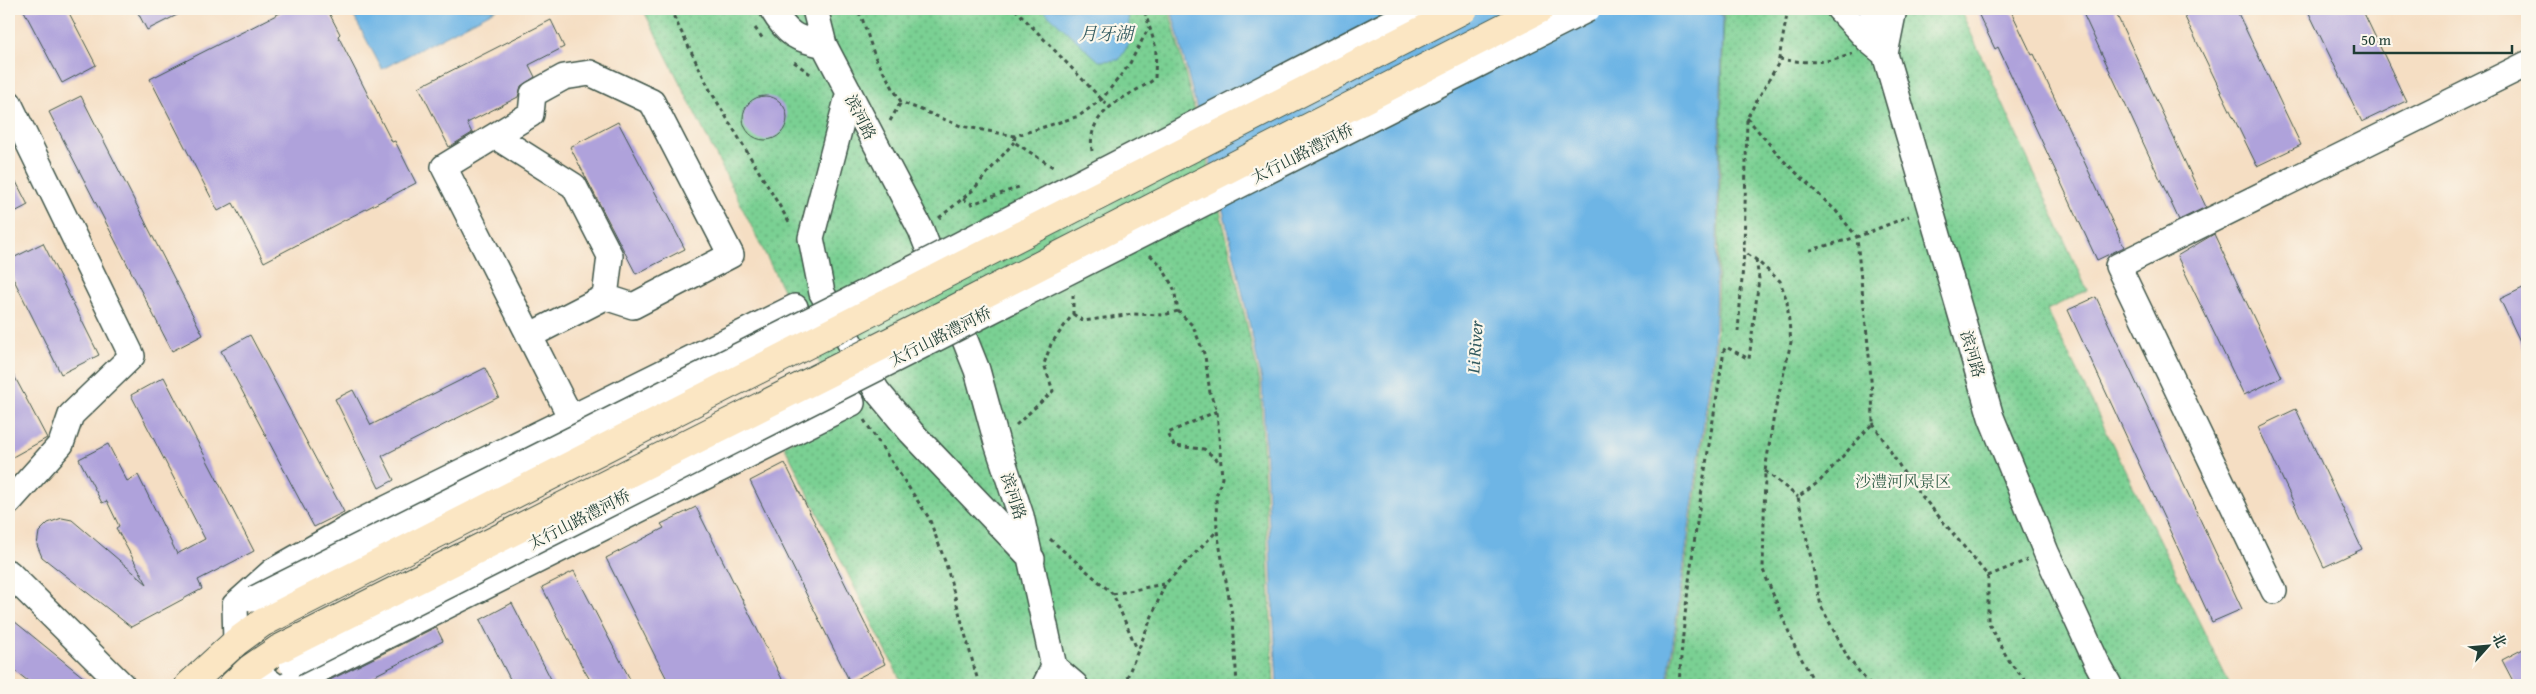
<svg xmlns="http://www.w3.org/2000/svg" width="2536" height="694" font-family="'Gentium Book Plus','Noto Serif SC',serif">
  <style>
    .park { fill: url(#park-dots); stroke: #4c8664 }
    .water { fill: #6eb5e5; stroke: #46798c }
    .building { fill: #afa2db }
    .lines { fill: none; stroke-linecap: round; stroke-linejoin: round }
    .street-casing { stroke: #3f5549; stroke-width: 28 }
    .secondary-casing { stroke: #3f5549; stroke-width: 30 }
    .path { stroke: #3f5549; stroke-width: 3; stroke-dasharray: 4 4; stroke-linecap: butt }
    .street { stroke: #fff; stroke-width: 25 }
    .secondary { stroke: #fbe6c3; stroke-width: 28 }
    .street-bridge-casing { stroke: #3f5549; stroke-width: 28; stroke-linecap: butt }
    .secondary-bridge-casing { stroke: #3f5549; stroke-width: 30; stroke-linecap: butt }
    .street-bridge { stroke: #fff; stroke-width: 25 }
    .secondary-bridge { stroke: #fbe6c3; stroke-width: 28 }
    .labels { text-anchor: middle; stroke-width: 4.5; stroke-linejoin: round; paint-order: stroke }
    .street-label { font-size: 16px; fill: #1f3d34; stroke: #fbf7ec }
    .park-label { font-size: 16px; fill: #36624c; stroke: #fbf7ec }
    .water-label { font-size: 18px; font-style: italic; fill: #335b60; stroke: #fbf7ec }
  </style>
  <defs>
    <pattern id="park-dots" width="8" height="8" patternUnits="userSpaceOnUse" patternTransform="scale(1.25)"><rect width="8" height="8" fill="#7ad093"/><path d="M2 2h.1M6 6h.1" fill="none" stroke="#63aa79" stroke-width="1.8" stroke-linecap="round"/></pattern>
  </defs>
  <rect width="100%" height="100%" fill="#fbf7ec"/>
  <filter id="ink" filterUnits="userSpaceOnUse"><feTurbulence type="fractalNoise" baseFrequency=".02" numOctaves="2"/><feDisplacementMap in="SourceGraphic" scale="10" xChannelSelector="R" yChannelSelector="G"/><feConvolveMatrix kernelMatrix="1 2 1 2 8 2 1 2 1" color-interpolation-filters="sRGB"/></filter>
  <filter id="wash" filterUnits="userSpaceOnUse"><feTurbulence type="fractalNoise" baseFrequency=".0096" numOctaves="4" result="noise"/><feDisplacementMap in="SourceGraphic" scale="20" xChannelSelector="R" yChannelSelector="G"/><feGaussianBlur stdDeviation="1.12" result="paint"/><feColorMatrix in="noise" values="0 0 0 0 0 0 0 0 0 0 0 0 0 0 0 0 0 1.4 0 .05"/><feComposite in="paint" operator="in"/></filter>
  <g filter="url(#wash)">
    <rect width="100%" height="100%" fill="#f5dec3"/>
    <path class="park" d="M643,9H1169L1228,243L1260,382L1274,685H903L784,445L845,414Z
      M1713,9H1960L2087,290L2047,310L2230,685H1670V675L1716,350L1724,15Z"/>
    <path class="water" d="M350,9H497L382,69Z
      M1042,9H1128L1130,42L1119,60L1099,61Z
      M1171,9H1711L1723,16L1714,350L1667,685H1277L1262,381L1231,242Z"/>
    <g id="blocks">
      <path class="building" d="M23,9H67L96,65L62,83Z
        M136,9H189L147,30Z
        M288,9H327L340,34L338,36L392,142L395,141L416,183L264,262L233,203L218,211L150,79Z
        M1976,9H2010L2032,55L2034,54L2124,247L2097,260L1998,47L1995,49Z
        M2081,9H2114L2206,207L2179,220Z
        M2181,9H2236L2301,145L2257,166Z
        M2307,9H2362L2406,101L2362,122Z
        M551,20L564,47L529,65L535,77L521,86L518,97L467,123L472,133L449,147L419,87Z
        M743 118a22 22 0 1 1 44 0a22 22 0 1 1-44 0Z
        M81,96L203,335L172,351L49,112Z
        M618,122L685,249L636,274L570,147Z
        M9,168L28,205L9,215Z
        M2214,234L2282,377L2244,395L2177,256Z
        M43,243L99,355L61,374L9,270V260Z
        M2527,286V356L2500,299Z
        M2096,297L2242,609L2212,622L2068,310Z
        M250,335L344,512L314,527L221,351Z
        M9,366L47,438L9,459Z
        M485,368L499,397L382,456L394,480L379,488L335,399L353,390L371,425Z
        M164,377L254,551L198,580L202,589L131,627L42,557L37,545L39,532L48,523L62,518L72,520L147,584L116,528L119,526L107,501L102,503L79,459L108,444L127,481L138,475L177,554L205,539L131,395Z
        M2296,409L2362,549L2324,567L2258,427Z
        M785,463L885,664L850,682L750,481Z
        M696,507L785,685H670L655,656L606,558L664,528L661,524Z
        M574,571L633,685H593L583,668L542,587Z
        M512,603L554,685H513L480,620Z
        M9,617L93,685H33L9,666Z
        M436,627L443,641L356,685H320Z
        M2527,647V685H2515L2502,660Z"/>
    </g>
  </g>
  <g filter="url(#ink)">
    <use href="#blocks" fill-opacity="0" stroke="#3f5549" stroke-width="1"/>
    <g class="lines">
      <defs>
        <path id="street" d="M772,9C788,36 795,38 824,45
          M815,9L824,45L921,230L939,276
          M1839,9L1869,41L1885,54
          M1872,9L1884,49
          M1894,9L1885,54L1991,417L2046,552L2097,663L2109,685
          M849,92L811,238L822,293L877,391L911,432L1032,559
          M9,103L132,356L71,415L61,444L9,502
          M495,136L574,186L610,256L605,297L529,336
          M953,310L977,370L997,443L1021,516L1054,667L1045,685
          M571,418L795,307
          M9,573L122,685
          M2274,591L2118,266L2527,64
          M236,642L235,605L273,571L361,521L571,418L444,167L531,114L533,94L564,77L590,73L652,102L731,255L633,306L605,297
          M1054,667L1075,685
          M251,668L274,685
          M288,685L852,403"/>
        <path id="secondary" d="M189,685L236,642L262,623
          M233,685L251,668L279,649"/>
      </defs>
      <use href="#street" class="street-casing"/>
      <use href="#secondary" class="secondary-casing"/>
      <path class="path" d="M670,9L710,90L791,225
        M851,9L861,15L875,57L901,102L961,126L1015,136L1079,116L1102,99L1129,65L1149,27
        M1015,9L1109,107
        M1788,9L1778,64L1747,118L1744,252L1755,259L1780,281L1787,301L1791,342L1774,415L1765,471L1763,570L1795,647L1816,685
        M755,28L763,39
        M1779,59C1804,63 1828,64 1852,54
        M794,62L813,76
        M1747,118L1783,160L1836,211L1857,237L1807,251
        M890,121L901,102
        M1015,136L1014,142L1056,169
        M1092,151C1086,110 1126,98 1155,79L1156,48L1144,9
        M963,199L972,204L1019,187
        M939,218L973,190L1014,142
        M1150,255L1161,265L1174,289L1178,311L1193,326L1205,356L1210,393L1217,411L1222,478L1216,497L1217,531L1233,620L1237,685
        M1073,314L1083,321L1133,314L1164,315L1178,311
        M1738,332L1744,252
        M1217,411L1168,433L1174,446L1204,449L1221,463
        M864,420L929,518L946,564L979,685
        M1873,423L1907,478L1988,576V622L2010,663L2030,685
        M1016,425L1053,391L1044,364L1051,344L1073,314V295
        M1765,471L1798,497
        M1050,539L1113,594L1137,649
        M1988,576L2027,560
        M1113,594L1164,584
        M1124,685L1165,584L1217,531
        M1679,685C1686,573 1707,462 1724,350L1726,347L1749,359L1759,279L1756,259
        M1870,685L1848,658L1821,606L1798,497L1820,481L1873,423C1872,361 1862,300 1857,237L1909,216"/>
      <use href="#street" class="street"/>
      <use href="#secondary" class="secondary"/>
      <defs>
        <path id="street-bridge" d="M254,599L932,259L1417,9
          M292,664L1588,9"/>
        <path id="secondary-bridge" d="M262,623L1464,9
          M279,649L953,310L1540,9"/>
      </defs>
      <use href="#street-bridge" class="street-bridge-casing"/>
      <use href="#secondary-bridge" class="secondary-bridge-casing"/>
      <use href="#street-bridge" class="street-bridge"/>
      <use href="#secondary-bridge" class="secondary-bridge"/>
    </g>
  </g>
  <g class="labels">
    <g class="street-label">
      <text transform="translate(861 117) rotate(63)" y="6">滨河路</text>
      <text transform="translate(1302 153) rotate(-27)" y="6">太行山路澧河桥</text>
      <text transform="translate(940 336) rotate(-27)" y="6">太行山路澧河桥</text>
      <text transform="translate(1973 354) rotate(74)" y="6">滨河路</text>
      <text transform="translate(1014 496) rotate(72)" y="6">滨河路</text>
      <text transform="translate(579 519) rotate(-27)" y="6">太行山路澧河桥</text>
    </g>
    <g class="park-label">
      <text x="1903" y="487">沙澧河风景区</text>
    </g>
    <g class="water-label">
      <text x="1106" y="40">月牙湖</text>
      <text transform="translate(1475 347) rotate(-86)" y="6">Li River</text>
    </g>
  </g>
  <rect width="2536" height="694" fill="none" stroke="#fbf7ec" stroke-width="30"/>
  <g transform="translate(2488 646) rotate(63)" stroke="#fbf7ec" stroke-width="4" paint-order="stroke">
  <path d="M0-4L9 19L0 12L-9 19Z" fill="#1f3d34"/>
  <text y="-8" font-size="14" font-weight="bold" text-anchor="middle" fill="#1f3d34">北</text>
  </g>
  <path d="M2354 45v8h158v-8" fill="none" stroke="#1f3d34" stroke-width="2.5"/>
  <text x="2361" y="45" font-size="15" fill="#1f3d34" stroke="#fbf7ec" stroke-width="4" paint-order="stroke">50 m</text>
</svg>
